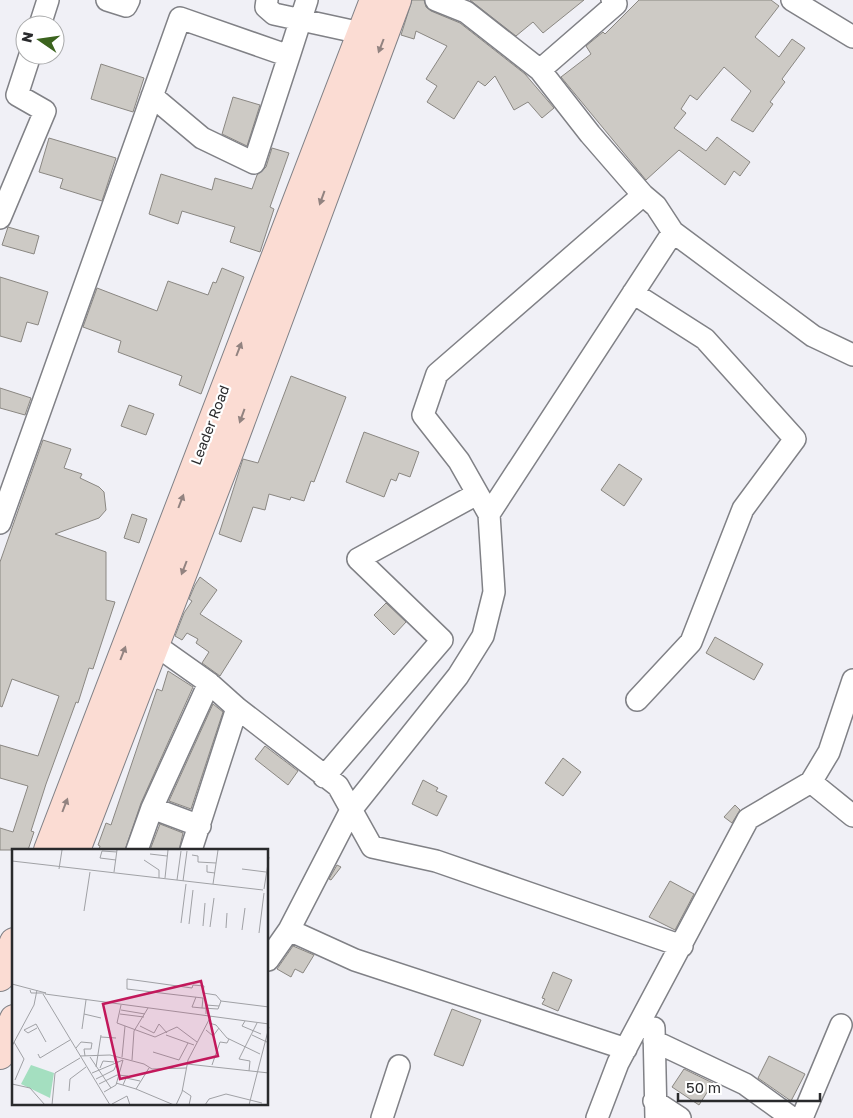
<svg xmlns="http://www.w3.org/2000/svg" width="853" height="1118" font-family="'Golos Text',sans-serif">
  <style>
    .building { fill: #cdcac5; stroke: #8a8782 }
    .lines { fill: none; stroke-linecap: round; stroke-linejoin: round }
    .street-casing { stroke: #808186; stroke-width: 24 }
    .secondary-casing { stroke: #808186; stroke-width: 30 }
    .street { stroke: #fff; stroke-width: 21 }
    .secondary { stroke: #fbdcd3; stroke-width: 28 }
    .oneway { fill: #928380 }
    .labels { text-anchor: middle; stroke-width: 4.5; stroke-linejoin: round; paint-order: stroke }
    .street-label { font-size: 14px; fill: #292a2c; stroke: #fff }
    .inset-road { fill: none; stroke: #a0a1a5; stroke-width: 1 }
    .view { fill: #c2185b; fill-opacity: 0.15; stroke: #c2185b; stroke-width: 2.5 }
    .inset-edge { fill: none; stroke: #292a2c; stroke-width: 2.5 }
  </style>
  <rect width="100%" height="100%" fill="#f0f0f6"/>
  <path class="building" d="M412,0H424L426,7L431,11L460,23L525,74L554,108L542,118L528,102L514,110L495,76L485,86L478,81L454,119L427,102L437,86L426,79L447,46L416,31L414,39L401,35Z
    M470,0H584L543,33L533,22L516,36Z
    M639,0H771L779,6L755,37L779,57L792,39L805,48L782,79L785,82L770,102L773,104L753,132L731,120L751,91L724,67L697,100L690,95L681,109L686,113L674,128L706,151L717,137L750,162L740,176L734,171L725,185L679,150L646,180L561,77L591,54L586,46L603,32L605,34Z
    M101,64L144,78L133,112L91,99Z
    M233,97L260,105L247,146L222,134Z
    M49,138L116,158L102,201L60,188L63,179L39,172Z
    M272,148L289,153L270,207L274,209L260,252L230,242L235,227L182,211L178,224L149,214L161,174L212,190L215,178L252,189L257,175L266,167Z
    M8,227L39,236L34,254L2,245Z
    M222,268L244,277L201,394L179,385L182,376L118,352L121,341L83,327L97,288L157,311L168,281L208,295L213,282L216,283Z
    M0,277L48,292L38,325L27,322L21,342L0,336Z
    M291,376L346,397L314,482L311,481L304,501L291,497L290,500L269,494L265,510L253,507L241,542L219,534L243,459L258,463Z
    M0,388L31,398L25,415L0,408Z
    M129,405L154,414L146,435L121,426Z
    M364,432L419,452L410,477L399,473L396,481L391,479L384,497L346,482Z
    M43,440L71,449L64,468L82,474L80,478L99,487L104,492L106,510L99,518L55,534L106,552V600L115,602L93,669L89,668L78,703L76,702L46,784L31,831L34,832L28,850H0V828L13,832L28,786L0,778V745L38,756L59,696L12,679L2,707L0,706V562Z
    M619,464L642,479L624,506L601,490Z
    M132,514L147,519L139,543L124,538Z
    M200,577L217,590L200,614L242,641L220,676L202,663L209,652L196,643L198,639L187,633L182,640L175,636L184,613L192,601L189,599L195,585Z
    M386,603L406,622L394,635L374,615Z
    M715,637L763,664L754,680L706,653Z
    M168,671L193,687L141,803L125,850H99L100,846L98,845L106,823L111,825L157,689L162,691Z
    M213,704L223,712L191,809L169,801Z
    M265,746L298,771L288,785L255,759Z
    M563,758L581,772L563,796L545,783Z
    M423,780L438,788L436,791L447,796L437,816L412,804Z
    M735,805L740,810L732,823L724,817Z
    M160,824L183,833L179,850H150Z
    M337,865L341,867L331,880L329,879Z
    M670,881L694,894L675,930L649,917Z
    M293,946L314,955L303,973L295,969L291,977L277,969Z
    M553,972L572,980L558,1011L542,1004L545,999L542,998Z
    M452,1009L481,1020L463,1066L434,1055Z
    M769,1056L805,1074L791,1101L758,1078Z
    M684,1069L713,1083L699,1105L672,1087Z"/>
  <g class="lines">
    <defs>
      <path id="street" d="M107,0L126,6L129,0
        M267,0L266,7L274,14L361,33
        M436,0L466,12L540,70L590,134L643,195L656,206L673,232L813,336L853,355
        M792,0L853,37
        M40,25L48,0
        M540,70L616,4L612,0
        M152,96L202,138L254,163L289,56
        M0,218L45,111L17,95L30,55
        M633,293L705,339L795,439L743,509L691,642L637,700
        M489,514L673,232
        M0,523L180,18L289,56L307,0
        M154,644L209,683L237,708L338,786L372,847L436,861L682,946
        M324,777L442,640L358,559L477,494
        M811,782L853,816
        M152,808L200,826
        M137,850L152,808L209,683
        M191,850L237,708
        M289,930L355,960L626,1049
        M268,960L289,930L351,810L458,676L483,636L494,592L489,514L459,461L423,415L437,374L643,195
        M654,1028L656,1118
        M654,1041L745,1084L792,1118
        M654,1101L680,1118
        M382,1118L399,1066
        M597,1118L618,1063L748,819L811,782L829,752L853,680
        M802,1118L841,1025"/>
      <path id="secondary" d="M48,850L374,0
        M76,850L227,458L397,0
        M0,977L14,942
        M0,1055L14,1019"/>
    </defs>
    <use href="#street" class="street-casing"/>
    <use href="#secondary" class="secondary-casing"/>
    <use href="#street" class="street"/>
    <use href="#secondary" class="secondary"/>
  </g>
  <defs><path id="oneway-solid" d="M-6-.8H1V-3.2L6.5 0L1 3.2V.8H-6Z" transform="scale(1.25)"/></defs>
  <g class="oneway">
    <use href="#oneway-solid" transform="translate(381 46) rotate(111)"/>
    <use href="#oneway-solid" transform="translate(322 198) rotate(110)"/>
    <use href="#oneway-solid" transform="translate(239 349) rotate(-69)"/>
    <use href="#oneway-solid" transform="translate(242 416) rotate(110)"/>
    <use href="#oneway-solid" transform="translate(181 501) rotate(-69)"/>
    <use href="#oneway-solid" transform="translate(184 568) rotate(111)"/>
    <use href="#oneway-solid" transform="translate(123 653) rotate(-69)"/>
    <use href="#oneway-solid" transform="translate(65 805) rotate(-69)"/>
  </g>
  <g class="labels">
    <g class="street-label">
      <text transform="translate(210 425) rotate(-69)" y="5">Leader Road</text>
    </g>
  </g>
  <g transform="translate(12 849)">
    <rect width="256" height="256" fill="#f0f0f6"/>
    <path d="M19,216L42,224L38,249L9,235Z" fill="#a4dfc0"/>
    <path class="inset-road" d="M138,5L155,7M180,6L186,7V13L204,14M104,11L88,9L90,2L105,3M132,11L147,21V29M0,12L251,41M195,16V23L203,24M47,20L50,1M230,20L254,23M102,23L105,1M153,29L156,1M165,31L169,2M171,32L175,2M201,35L206,1M252,40L257,8M72,62L78,23M169,74L174,35M177,75L181,41M191,77L193,54M198,78L202,49M214,79L215,64M230,81L233,59M247,84L252,44M0,135L34,144H19L18,141M31,145L98,256M33,145L257,175M184,148L180,158L190,159M209,152L206,160L190,159L191,149L115,140V130L180,139L181,136L192,137L191,144L204,146L209,152L257,158M109,156L105,174L143,188L165,178L185,193M109,161L133,165M72,165L89,169M108,165L132,168M194,165V156L207,157M233,172L230,177L249,185M197,174L204,176L215,189L248,205M128,177L142,184L147,175L155,184M70,180L74,151M12,181L24,175L34,193M12,181L16,184L25,179M194,181L201,187L207,179M154,186L182,196M240,186L257,194M89,188L104,189M2,193L12,210L3,231M0,197L22,156L25,141M64,199L69,193L80,194L79,200H72L73,207M141,203L167,211L176,194M26,205L28,209L58,191M68,207L98,206L132,215L140,220L174,219M78,208L99,239M110,208L113,177M120,211L122,182L136,159M175,215L257,224M200,216L208,193L215,194L217,190M84,218L89,186M88,219L91,212L102,213M237,222L238,212L227,210L245,174M80,224L111,211M84,230L102,221L106,212M104,234L124,240L137,219M0,235L18,239L33,256M87,235L105,226L116,227M111,236L114,229L128,232M124,240L162,256M170,241L179,247L177,256M57,242L58,230L74,218M92,243L104,236L111,211M100,255L115,247L118,256M40,256L43,224L68,209M164,256L170,243L176,211L199,167M193,256L197,250L214,245L250,254M237,256L257,178"/>
    <path class="view" d="M189,132L206,207L108,230L91,155Z"/>
    <rect width="256" height="256" class="inset-edge"/>
  </g>
  <g transform="translate(40 40) rotate(283)"><circle r="24" fill="#ffffff" stroke="#a9aaab"/>
  <path d="M0-4L9 19L0 12L-9 19Z" fill="#3b631e"/>
  <text y="-8" font-size="14" font-weight="bold" text-anchor="middle" fill="#292a2c">N</text>
  </g>
  <path d="M678 1093v8h142v-8" fill="none" stroke="#292a2c" stroke-width="2.5"/>
  <text x="686" y="1093" font-size="15" fill="#292a2c" stroke="#ffffff" stroke-width="4" paint-order="stroke">50 m</text>
</svg>
